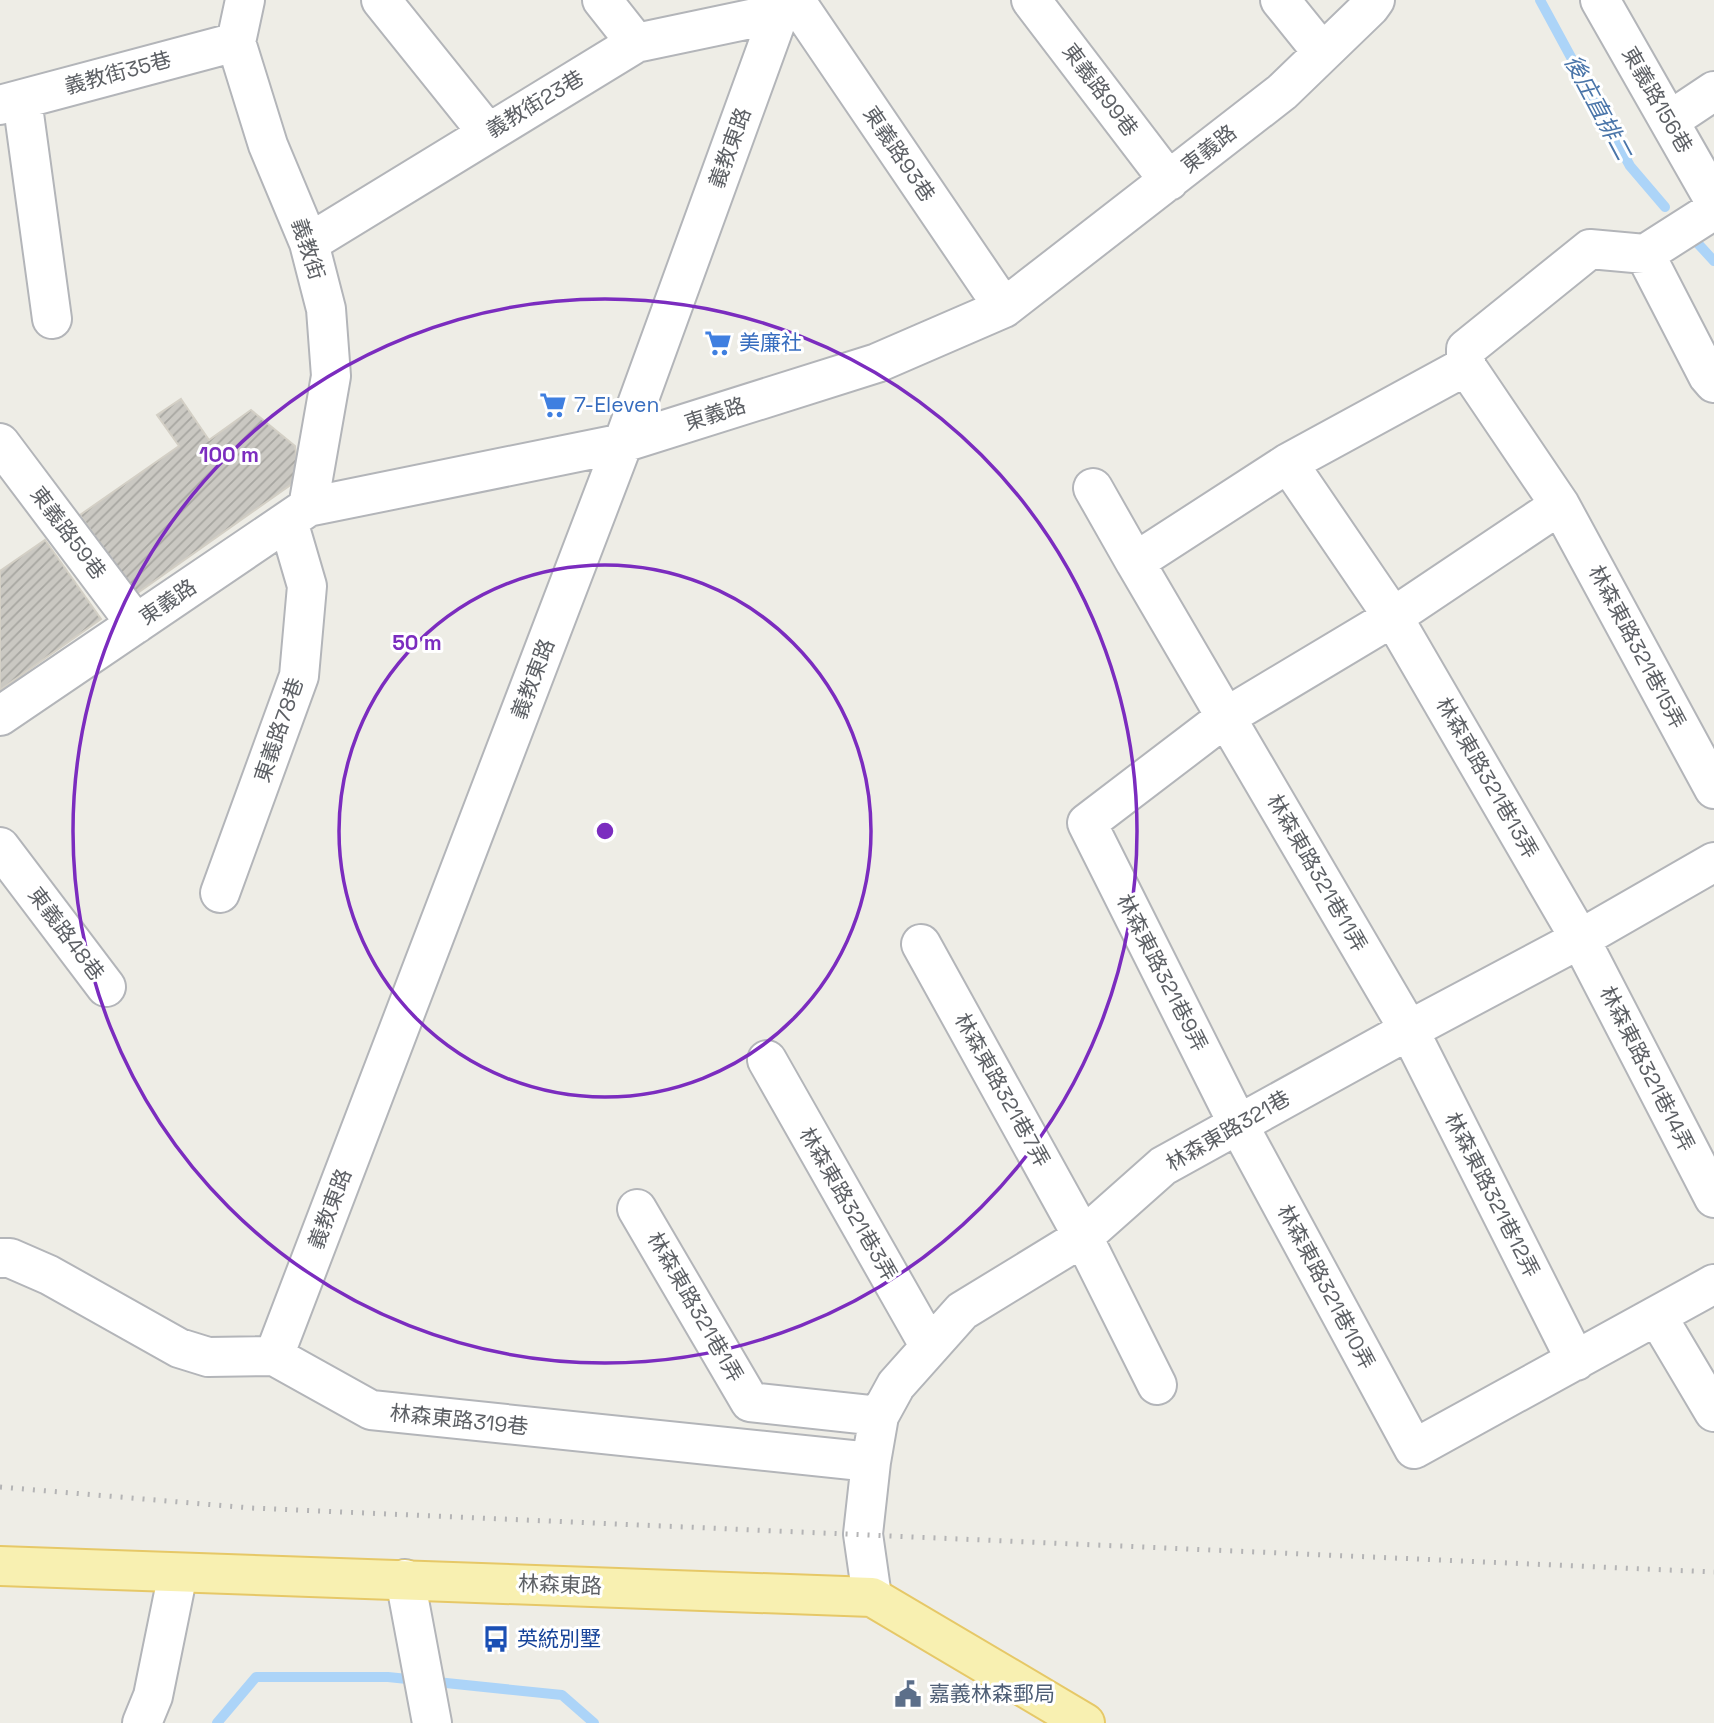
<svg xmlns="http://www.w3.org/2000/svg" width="1714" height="1723" font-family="'Space Grotesk','Noto Sans TC',sans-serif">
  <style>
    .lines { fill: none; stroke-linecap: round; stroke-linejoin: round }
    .stream { stroke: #acd4f8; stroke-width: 10 }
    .building { fill: url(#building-hatch); stroke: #d3cfc5; stroke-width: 2 }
    .minor-casing { stroke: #b3b5b9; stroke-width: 42 }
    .major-casing { stroke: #e6c867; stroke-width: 42 }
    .minor { stroke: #fff; stroke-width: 38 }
    .major { stroke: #f8f0b1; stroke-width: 38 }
    .rail { stroke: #b4b4b5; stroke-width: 5; stroke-dasharray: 2 9; stroke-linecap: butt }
    .ring { fill: none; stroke: #7b2cbf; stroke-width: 3.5 }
    .labels { text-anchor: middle; stroke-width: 6; stroke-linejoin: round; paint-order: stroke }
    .street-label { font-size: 21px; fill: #5d6065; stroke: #fff }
    .shop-label { font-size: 21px; fill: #366cbe; stroke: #fff; text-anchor: start }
    .transit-label { font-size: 21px; fill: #164399; stroke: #fff; text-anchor: start }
    .service-label { font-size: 21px; fill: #4e5e75; stroke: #fff; text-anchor: start }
    .water-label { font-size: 23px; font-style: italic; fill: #4a75a9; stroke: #fff }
    .centre { fill: #7b2cbf; stroke: #fff; stroke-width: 3.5 }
    .ring-label { font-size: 21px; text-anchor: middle; font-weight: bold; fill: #7b2cbf; stroke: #fff; stroke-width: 6; stroke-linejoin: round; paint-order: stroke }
  </style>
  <defs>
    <pattern id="building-hatch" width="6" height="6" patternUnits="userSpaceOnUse" patternTransform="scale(1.75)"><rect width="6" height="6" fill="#cac8c2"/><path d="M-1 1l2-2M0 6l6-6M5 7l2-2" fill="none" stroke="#a7a6a1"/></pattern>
  </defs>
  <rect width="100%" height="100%" fill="#eeede6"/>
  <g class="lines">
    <path class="stream" d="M1540,0L1630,166L1665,207
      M1690,235L1714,261
      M217,1723L256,1677H388L562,1695L594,1723"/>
  </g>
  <path class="building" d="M181,399L209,440L251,410L295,446L299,479L136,594L80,515L179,446L157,415Z
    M45,540L101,619L0,690V571Z"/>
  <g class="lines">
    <defs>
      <path id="minor" d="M245,0L236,42L268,145L309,243L326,309L331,376L308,507
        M381,0L487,132
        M602,0L636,43
        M795,0L1004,308
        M1031,0L1169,181
        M1280,0L1322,52
        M1600,0L1714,200
        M22,99L52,319
        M0,105L236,42
        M1669,121L1714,91
        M309,243L636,43L779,13
        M1645,254L1708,376L1714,383
        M1466,366L1560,505L1714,789
        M0,443L136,624
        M1288,463L1393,617L1580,939L1714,1198
        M1093,488L1135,562
        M1560,505L1393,617L1226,717L1087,823L1238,1124L1414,1449L1714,1284
        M0,716L308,507L623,443L877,363L1004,308L1282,92L1370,7L1375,0
        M0,847L106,987
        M220,893L299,676L307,586L288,521
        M921,944L1083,1237L1157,1385
        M767,1060L930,1347
        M637,1209L750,1402L879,1416
        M0,1258H10L49,1275L179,1348L208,1357L274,1356L371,1410L871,1462
        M1657,1316L1714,1412
        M274,1356L623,443L784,0
        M1576,1361L1409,1030L1135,562L1288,463L1466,366V349L1590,249L1645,254L1714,210
        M405,1579L432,1723
        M872,1597L863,1534L871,1462L879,1416L896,1385L962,1311L1083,1237L1163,1166L1409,1030L1580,939L1714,862
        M142,1723L153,1696L178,1573"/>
      <path id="major" d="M0,1566L872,1597L1085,1723"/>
    </defs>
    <use href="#minor" class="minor-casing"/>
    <use href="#major" class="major-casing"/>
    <use href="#minor" class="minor"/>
    <use href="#major" class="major"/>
    <path class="rail" d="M0,1487L251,1508L1714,1572"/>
  </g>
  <g class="ring">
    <circle cx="605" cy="831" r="266"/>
    <circle cx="605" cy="831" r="532"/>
  </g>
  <defs>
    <symbol id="supermarket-bare" viewBox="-9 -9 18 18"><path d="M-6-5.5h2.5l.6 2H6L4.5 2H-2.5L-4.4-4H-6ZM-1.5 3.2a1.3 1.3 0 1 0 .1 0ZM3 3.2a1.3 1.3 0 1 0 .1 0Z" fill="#3f7fe0" stroke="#fff" stroke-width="2.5" paint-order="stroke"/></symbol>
    <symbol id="bus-bare" viewBox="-9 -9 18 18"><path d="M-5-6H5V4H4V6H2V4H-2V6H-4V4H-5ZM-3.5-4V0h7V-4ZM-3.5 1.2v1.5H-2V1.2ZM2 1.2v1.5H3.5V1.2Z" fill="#1a4fb4" stroke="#fff" stroke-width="2.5" paint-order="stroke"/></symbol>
    <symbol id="civic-bare" viewBox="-9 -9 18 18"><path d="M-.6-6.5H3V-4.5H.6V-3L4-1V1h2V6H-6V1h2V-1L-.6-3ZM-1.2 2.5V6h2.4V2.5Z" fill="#5c6f8a" stroke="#fff" stroke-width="2.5" paint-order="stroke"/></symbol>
  </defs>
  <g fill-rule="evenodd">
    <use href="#supermarket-bare" x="699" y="324" width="38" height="38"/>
    <use href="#supermarket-bare" x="534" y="386" width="38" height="38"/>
    <use href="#bus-bare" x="477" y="1620" width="38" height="38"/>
    <use href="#civic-bare" x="889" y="1675" width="38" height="38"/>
  </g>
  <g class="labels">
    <g class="street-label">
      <text transform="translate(118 73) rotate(-15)" y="7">義教街35巷</text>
      <text transform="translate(1100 90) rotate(53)" y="7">東義路99巷</text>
      <text transform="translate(1657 100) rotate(60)" y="7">東義路156巷</text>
      <text transform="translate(535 104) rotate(-31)" y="7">義教街23巷</text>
      <text transform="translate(730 148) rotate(-70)" y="7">義教東路</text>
      <text transform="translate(1209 149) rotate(-38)" y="7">東義路</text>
      <text transform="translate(899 154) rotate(56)" y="7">東義路93巷</text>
      <text transform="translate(308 249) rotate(72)" y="7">義教街</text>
      <text transform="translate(715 414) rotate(-18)" y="7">東義路</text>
      <text transform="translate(68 533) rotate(53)" y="7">東義路59巷</text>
      <text transform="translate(168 602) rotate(-34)" y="7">東義路</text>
      <text transform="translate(1637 647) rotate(62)" y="7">林森東路321巷15弄</text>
      <text transform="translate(533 679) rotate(-69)" y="7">義教東路</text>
      <text transform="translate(279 730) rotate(-71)" y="7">東義路78巷</text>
      <text transform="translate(1487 778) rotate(60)" y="7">林森東路321巷13弄</text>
      <text transform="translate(1317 873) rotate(60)" y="7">林森東路321巷11弄</text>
      <text transform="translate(66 934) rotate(53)" y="7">東義路48巷</text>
      <text transform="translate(1162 973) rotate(63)" y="7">林森東路321巷9弄</text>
      <text transform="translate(1647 1069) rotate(63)" y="7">林森東路321巷14弄</text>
      <text transform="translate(1002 1090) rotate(61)" y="7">林森東路321巷7弄</text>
      <text transform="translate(1228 1131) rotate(-30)" y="7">林森東路321巷</text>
      <text transform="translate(1492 1195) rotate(63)" y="7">林森東路321巷12弄</text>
      <text transform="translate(848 1204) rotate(60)" y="7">林森東路321巷3弄</text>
      <text transform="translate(330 1209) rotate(-69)" y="7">義教東路</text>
      <text transform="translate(1326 1287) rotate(62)" y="7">林森東路321巷10弄</text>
      <text transform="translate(695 1307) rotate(60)" y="7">林森東路321巷1弄</text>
      <text transform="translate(459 1420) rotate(6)" y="7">林森東路319巷</text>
      <text transform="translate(560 1585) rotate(2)" y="7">林森東路</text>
    </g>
    <g class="shop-label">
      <text x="739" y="350">美廉社</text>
      <text x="574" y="412">7-Eleven</text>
    </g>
    <g class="transit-label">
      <text x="517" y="1646">英統別墅</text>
    </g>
    <g class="service-label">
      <text x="929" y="1701">嘉義林森郵局</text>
    </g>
    <g class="water-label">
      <text transform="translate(1598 107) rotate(62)" y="8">後庄直排二</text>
    </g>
  </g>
  <circle cx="605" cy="831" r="10" class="centre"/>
  <g class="ring-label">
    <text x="229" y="462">100 m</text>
    <text x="417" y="650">50 m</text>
  </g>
</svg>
